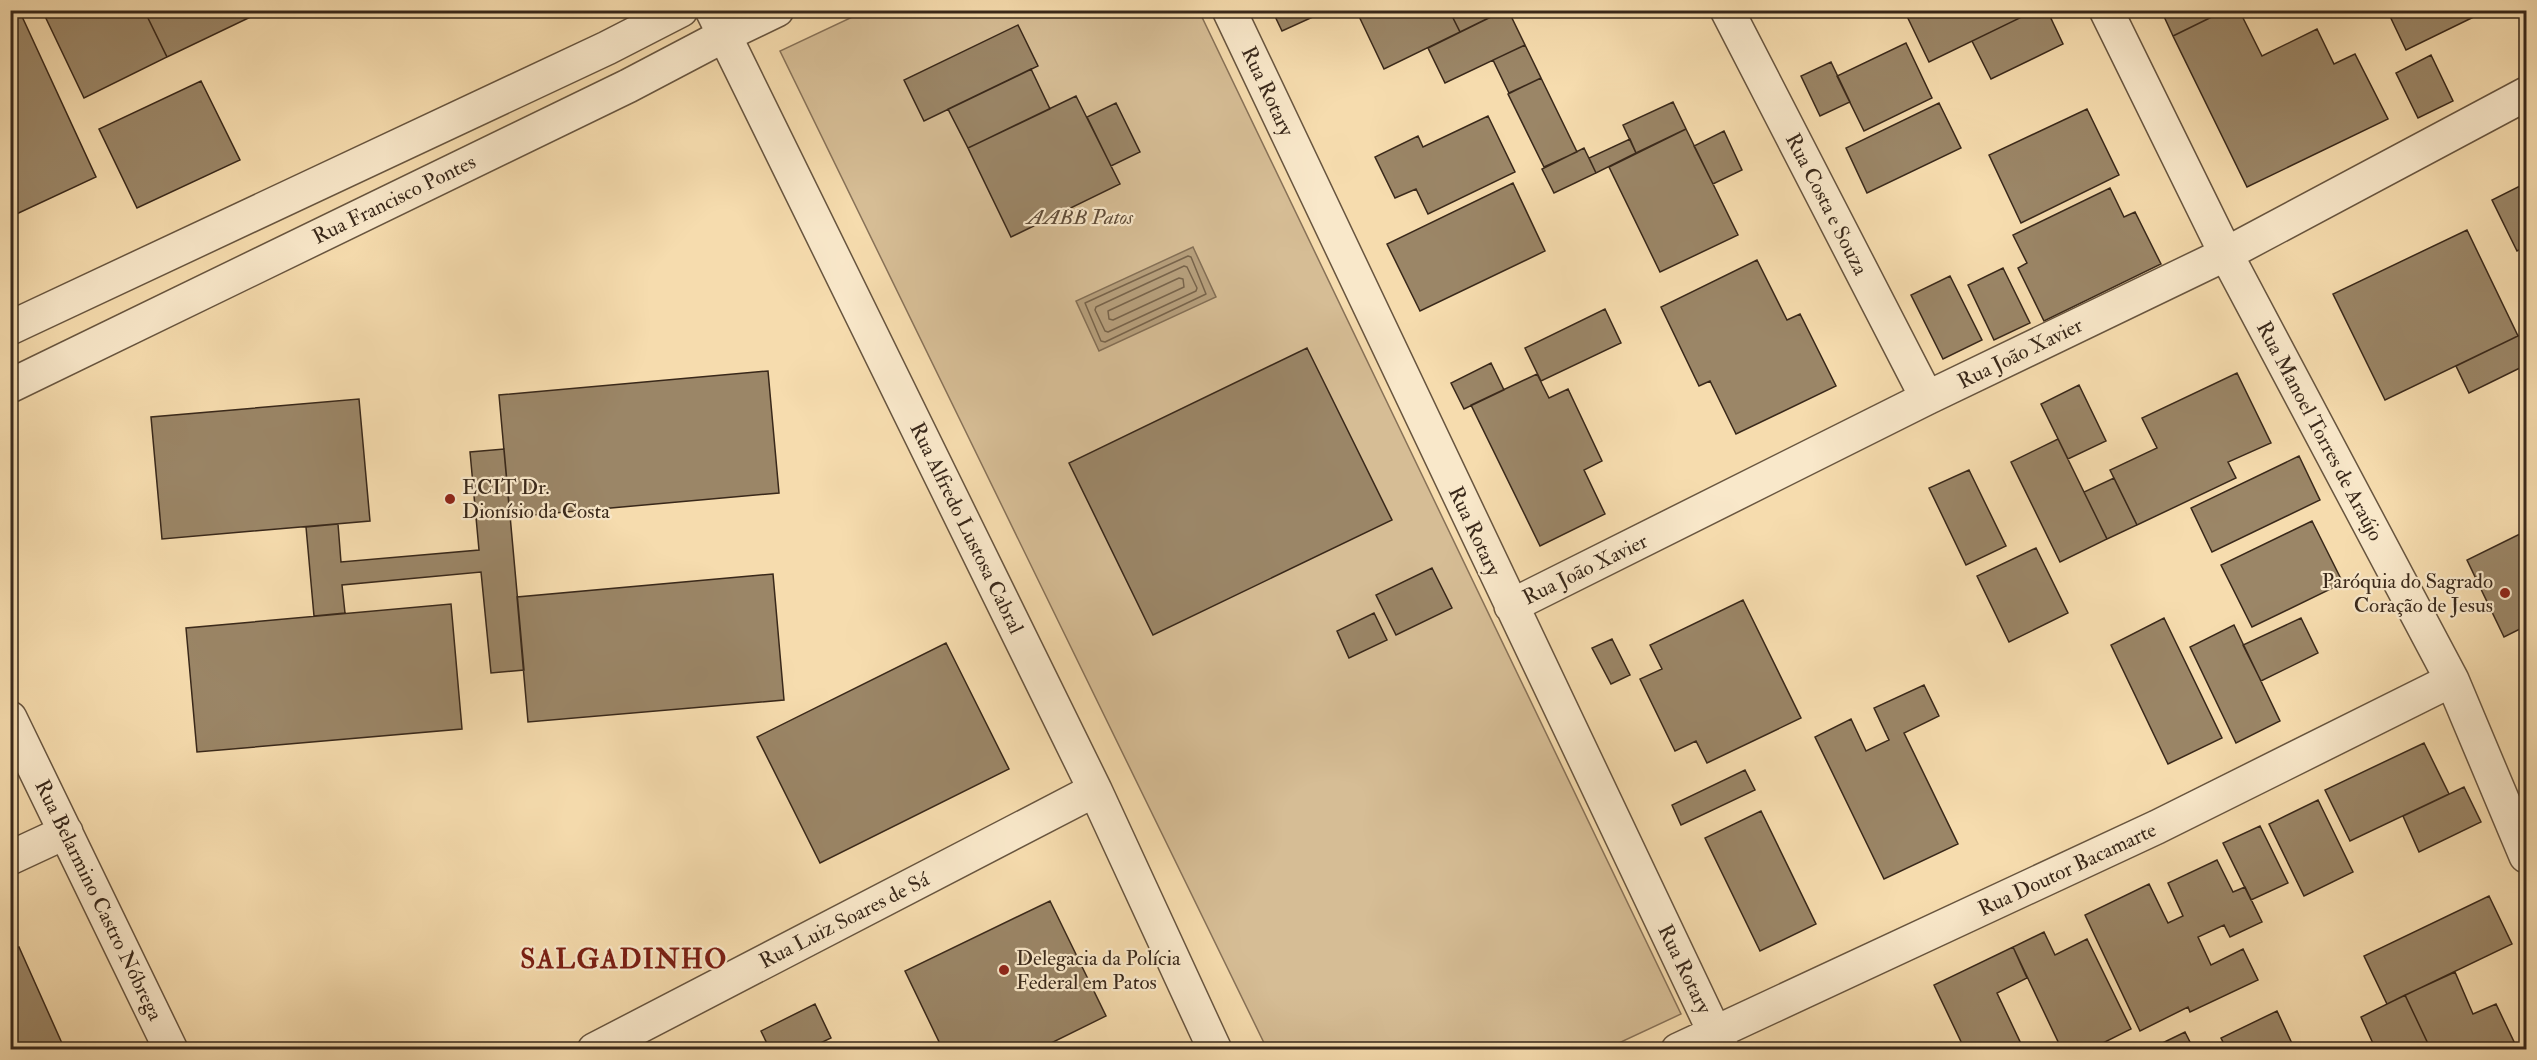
<svg xmlns="http://www.w3.org/2000/svg" width="2537" height="1060" font-family="'IM FELL Double Pica',serif">
  <style>
    .green { fill: #d6bd95; stroke: #887258; stroke-width: 1.5 }
    .water { fill: #b69f7c; stroke: #846f55; stroke-width: 1.5 }
    .lines { fill: none; stroke-linecap: round; stroke-linejoin: round }
    .shore { stroke: #78644b; stroke-width: 1.5 }
    .building { fill: #9b8667; stroke: #39281a; stroke-width: 1.5 }
    .minor-casing { stroke: #68553f; stroke-width: 36 }
    .minor { stroke: #f9e8ca; stroke-width: 33 }
    .poi-dot { fill: #8f2418; stroke: #f9e8ca; stroke-width: 2 }
    .labels { text-anchor: middle; stroke-width: 4.5; stroke-linejoin: round; paint-order: stroke }
    .street-label { font-size: 21px; fill: #39281a; stroke: #f9e8ca }
    .park-label { font-size: 21px; font-style: italic; fill: #604d39; stroke: #f9e8ca }
    .poi-label { font-size: 21px; fill: #39281a; stroke: #f9e8ca; text-anchor: start }
    .district-label { font-size: 27px; font-weight: bold; letter-spacing: 1.5px; fill: #7a1f14; stroke: #f9e8ca }
  </style>
  <rect width="100%" height="100%" fill="#f6dcae"/>
  <filter id="stains"><feTurbulence type="fractalNoise" baseFrequency=".00333" numOctaves="4"/><feColorMatrix values="0 0 0 0 .2 0 0 0 0 .09 0 0 0 0 .02 0 0 0 .5 -.17"/></filter>
  <radialGradient id="worn" r=".72"><stop offset=".6" stop-color="#630" stop-opacity="0"/><stop offset="1" stop-color="#630" stop-opacity=".3"/></radialGradient>
  <path class="green" d="M865,11H1199L1681,1014L1606,1049H1267L780,51Z"/>
  <path class="water" d="M1193,247L1216,297L1099,351L1076,301Z"/>
  <g class="lines">
    <path class="shore" d="M1188,256L1191,257L1206,294L1105,342L1101,341L1085,303Z
      M1184,266L1187,267L1197,288L1196,291L1108,332L1105,331L1095,310L1096,307Z
      M1179,278L1183,279L1184,287L1113,320L1109,319L1108,311Z"/>
  </g>
  <path class="building" d="M10,10H19L96,177L10,217Z
    M42,10H144L167,57L84,98Z
    M144,10H265L167,57Z
    M1272,10H1326V11L1282,31Z
    M1356,10H1449L1460,32L1384,69Z
    M1449,10H1505L1460,32Z
    M1505,10H1508L1525,45L1445,83L1428,48Z
    M1904,10H2024L2026,15L1929,62Z
    M2036,10H2047L2063,44L1991,79L1972,41Z
    M2161,10H2226L2173,36Z
    M2226,10H2239L2262,56L2317,29L2334,64L2355,54L2388,119L2247,187L2173,36Z
    M2387,10H2488L2406,50Z
    M1018,25L1038,66L924,121L904,80Z
    M1906,43L1932,98L1864,131L1837,76Z
    M1525,45L1541,78L1509,93L1493,60Z
    M2431,55L2453,101L2418,118L2396,73Z
    M1831,62L1850,102L1820,116L1801,76Z
    M1031,69L1050,109L968,148L948,109Z
    M1541,78L1577,152L1544,167L1508,94Z
    M201,81L240,160L137,208L99,129Z
    M1076,96L1120,184L1011,237L968,148Z
    M1673,102L1686,129L1636,153L1623,125Z
    M1116,103L1140,152L1111,166L1087,117Z
    M1939,103L1961,148L1867,193L1846,148Z
    M2087,109L2119,175L2021,223L1989,155Z
    M1488,116L1515,172L1428,214L1416,189L1395,198L1375,157L1418,136L1423,147Z
    M1686,129L1738,235L1660,272L1609,167Z
    M1724,131L1742,170L1713,184L1694,146Z
    M1630,139L1636,153L1596,173L1589,158Z
    M1584,148L1596,173L1554,193L1542,169Z
    M1513,183L1545,251L1420,311L1387,244Z
    M2526,183V246L2517,251L2492,200Z
    M2110,188L2124,217L2135,212L2161,264L2044,321L2018,268L2027,263L2013,235Z
    M2467,230L2518,336L2385,400L2333,294Z
    M1757,260L1787,320L1800,314L1836,386L1736,434L1710,381L1699,386L1661,307Z
    M2003,268L2030,323L1994,340L1968,285Z
    M1950,276L1982,340L1943,359L1911,295Z
    M1605,309L1621,343L1541,381L1525,348Z
    M2526,332V365L2469,393L2456,366Z
    M1307,348L1392,520L1153,635L1069,463Z
    M1491,363L1504,390L1464,409L1451,383Z
    M768,371L779,493L510,517L499,395Z
    M2237,373L2271,443L2228,462L2236,478L2137,525L2110,470L2157,448L2142,418Z
    M1537,374L1549,398L1568,389L1602,461L1584,470L1605,514L1540,546L1471,405Z
    M2079,385L2106,441L2068,459L2041,404Z
    M359,399L370,521L162,539L151,417Z
    M2058,439L2107,539L2060,562L2011,462Z
    M504,449L524,670L491,673L481,572L342,585L345,613L314,616L306,527L338,524L341,562L479,550L470,452Z
    M2299,456L2320,500L2212,552L2191,508Z
    M1969,470L2006,546L1966,565L1929,488Z
    M2114,478L2137,525L2107,539L2084,492Z
    M2312,521L2343,583L2252,627L2221,565Z
    M2526,531V626L2504,637L2467,560Z
    M2036,548L2068,613L2009,642L1977,576Z
    M1432,568L1452,608L1396,635L1376,595Z
    M773,574L784,700L528,722L517,597Z
    M1743,600L1801,718L1707,763L1696,741L1675,751L1640,679L1662,669L1650,645Z
    M451,604L462,729L197,752L186,628Z
    M1374,613L1387,640L1349,658L1337,631Z
    M2164,618L2222,738L2168,764L2111,645Z
    M2301,618L2318,653L2261,681L2243,645Z
    M2234,625L2280,721L2236,743L2190,647Z
    M1612,639L1630,675L1611,684L1592,648Z
    M946,643L1009,769L820,863L757,737Z
    M1924,685L1939,716L1904,733L1958,844L1884,879L1815,737L1851,719L1866,751L1889,740L1874,708Z
    M2424,743L2449,794L2350,841L2325,790Z
    M1745,770L1755,790L1681,825L1672,805Z
    M2464,787L2481,822L2419,852L2403,816Z
    M2318,800L2353,872L2304,896L2269,824Z
    M1761,811L1816,924L1760,951L1705,838Z
    M2260,826L2288,883L2251,900L2223,843Z
    M2217,860L2233,892L2245,887L2262,922L2230,937L2224,925L2198,937L2211,965L2243,949L2258,980L2190,1012L2188,1007L2140,1031L2085,915L2149,884L2168,923L2183,916L2168,883Z
    M2489,896L2512,944L2387,1004L2364,956Z
    M1050,901L1106,1016L1037,1050H943L905,971Z
    M2044,932L2055,955L2087,939L2131,1029L2089,1050H2062L2013,947Z
    M19,947L65,1050H10V950Z
    M2013,947L2027,978L1997,993L2024,1050H1965L1934,985Z
    M2455,972L2473,1014L2496,1004L2517,1048L2431,1050L2405,995Z
    M2405,995L2431,1050H2376L2361,1017Z
    M815,1004L831,1038L806,1050H770L761,1031Z
    M2277,1011L2295,1050H2227L2221,1038Z
    M2185,1032L2194,1050H2148Z"/>
  <g class="lines">
    <defs>
      <path id="minor" d="M712,10L1095,790L1215,1050
        M1229,10L1723,1050
        M1727,10L1927,398
        M2106,10L2226,254L2452,680L2526,856
        M10,328L607,48L681,10
        M10,386L628,86L725,35L777,10
        M1511,606L1927,398L2226,254L2526,94
        M10,718L171,1050
        M10,858L66,832
        M594,1050L1095,790
        M1678,1050L2157,827L2452,680"/>
    </defs>
    <use href="#minor" class="minor-casing"/>
    <use href="#minor" class="minor"/>
  </g>
  <g class="poi-dot">
    <circle cx="450" cy="499" r="6"/>
    <circle cx="2505" cy="593" r="6"/>
    <circle cx="1004" cy="970" r="6"/>
  </g>
  <g class="labels">
    <g class="street-label">
      <text transform="translate(1268 91) rotate(65)" y="7">Rua Rotary</text>
      <text transform="translate(394 199) rotate(-26)" y="7">Rua Francisco Pontes</text>
      <text transform="translate(1827 204) rotate(63)" y="7">Rua Costa e Souza</text>
      <text transform="translate(2020 353) rotate(-26)" y="7">Rua João Xavier</text>
      <text transform="translate(2320 431) rotate(62)" y="7">Rua Manoel Torres de Araújo</text>
      <text transform="translate(967 528) rotate(64)" y="7">Rua Alfredo Lustosa Cabral</text>
      <text transform="translate(1475 531) rotate(65)" y="7">Rua Rotary</text>
      <text transform="translate(1585 569) rotate(-26)" y="7">Rua João Xavier</text>
      <text transform="translate(2067 869) rotate(-25)" y="7">Rua Doutor Bacamarte</text>
      <text transform="translate(99 900) rotate(64)" y="7">Rua Belarmino Castro Nóbrega</text>
      <text transform="translate(844 920) rotate(-27)" y="7">Rua Luiz Soares de Sá</text>
      <text transform="translate(1685 969) rotate(64)" y="7">Rua Rotary</text>
    </g>
    <g class="park-label">
      <text x="1080" y="224">AABB Patos</text>
    </g>
    <g class="poi-label">
      <text x="462" y="494">ECIT Dr.<tspan x="462" dy="24">Dionísio da Costa</tspan></text>
      <text x="2493" y="588" text-anchor="end">Paróquia do Sagrado<tspan x="2493" dy="24">Coração de Jesus</tspan></text>
      <text x="1016" y="965">Delegacia da Polícia<tspan x="1016" dy="24">Federal em Patos</tspan></text>
    </g>
    <g class="district-label">
      <text x="624" y="968">SALGADINHO</text>
    </g>
  </g>
  <rect width="2537" height="1060" fill="none" stroke="#f6dcae" stroke-width="36"/>
  <rect x="12" y="12" width="2513" height="1036" fill="none" stroke="#39281a" stroke-width="3"/>
  <rect x="18" y="18" width="2501" height="1024" fill="none" stroke="#39281a" stroke-width="1.5"/>
  <rect width="100%" height="100%" filter="url(#stains)"/>
  <rect width="100%" height="100%" fill="url(#worn)"/>
</svg>
